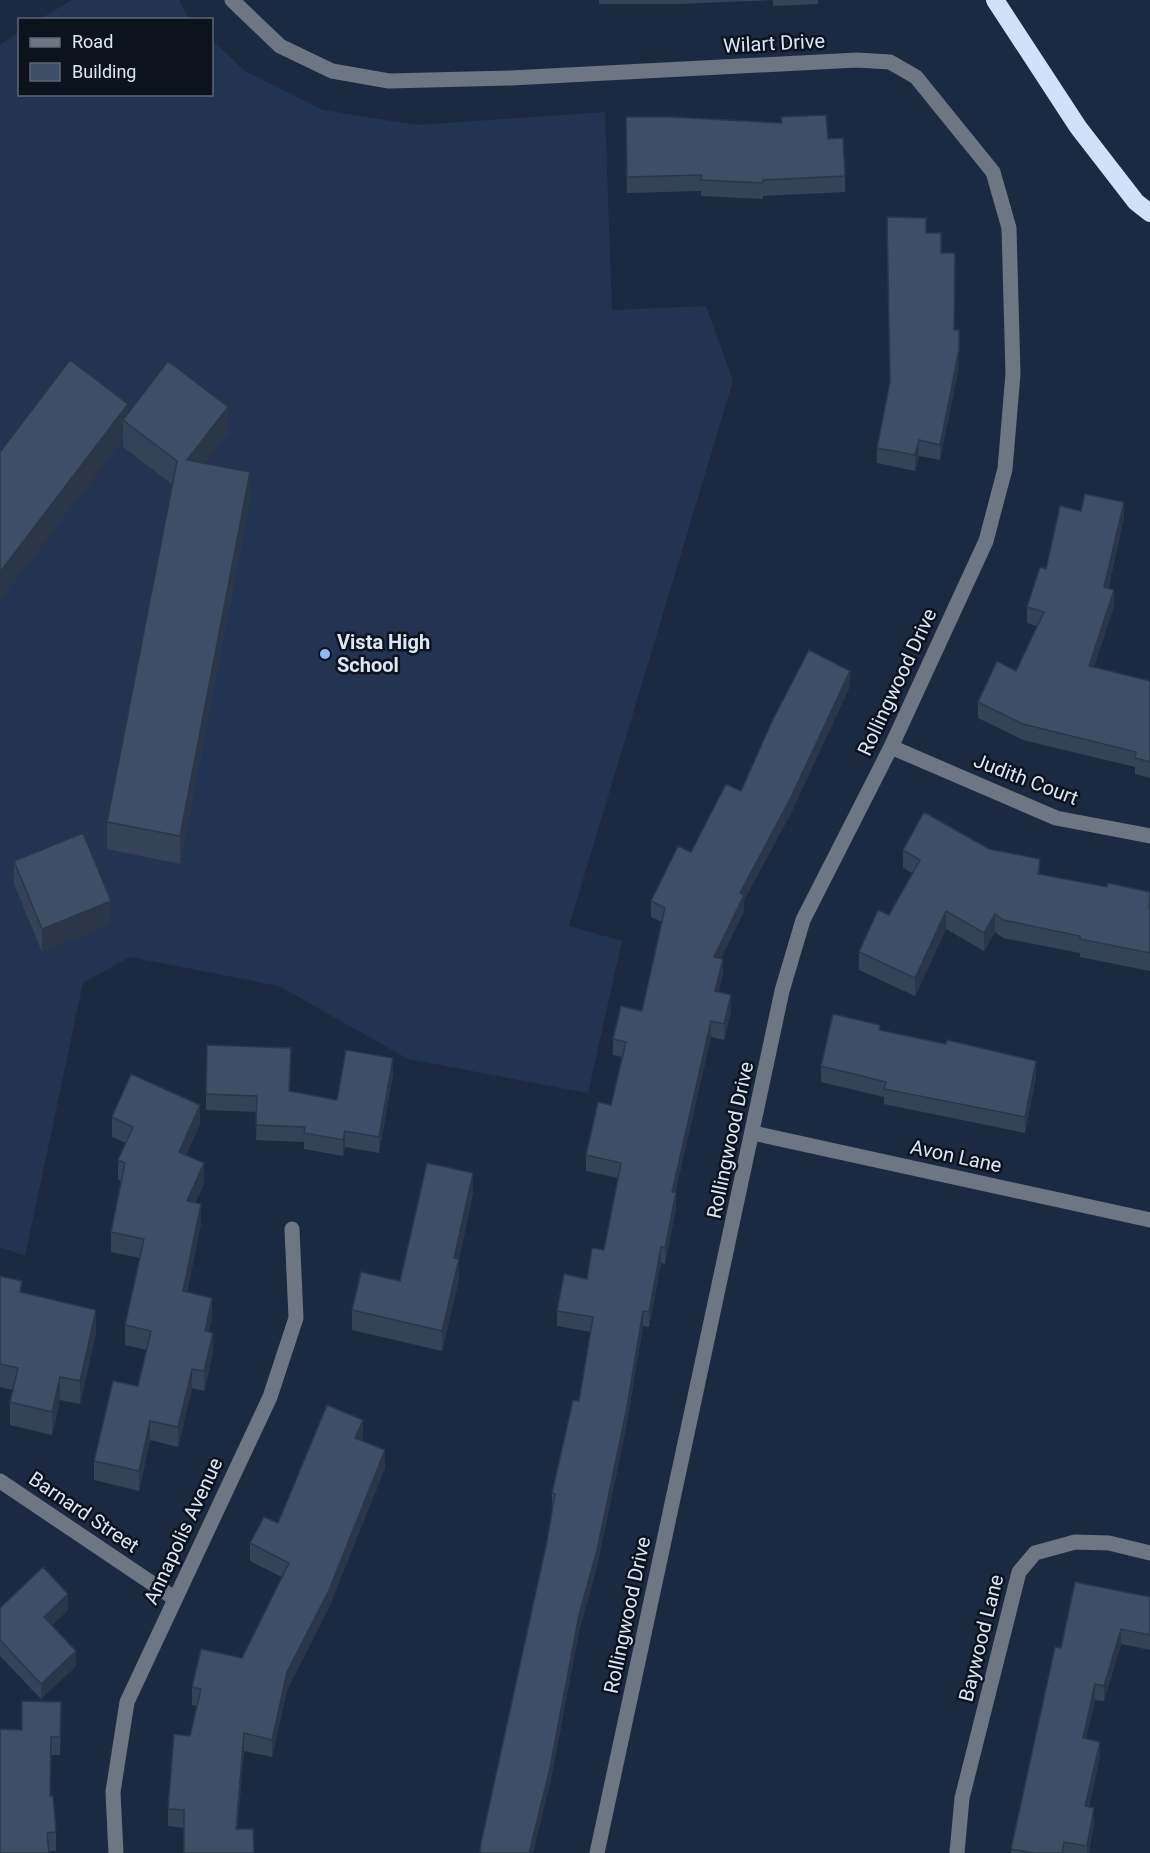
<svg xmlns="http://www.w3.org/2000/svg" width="1150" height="1853" font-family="Roboto,sans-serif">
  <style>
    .built { fill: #223451 }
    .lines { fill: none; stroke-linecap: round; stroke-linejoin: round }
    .minor { stroke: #6e7683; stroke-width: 15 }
    .highway { stroke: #d1e1fa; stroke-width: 18 }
    .wall { fill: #354359 }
    .shaded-wall { fill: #2b3748 }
    .building { fill: #3e4e67; stroke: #2b3748; stroke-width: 1.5 }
    .poi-dot { fill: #8db9fc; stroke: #0c131d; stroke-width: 2 }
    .labels { text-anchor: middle; stroke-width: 5; stroke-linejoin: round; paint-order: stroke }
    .street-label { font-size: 20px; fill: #dce6f6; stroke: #0c131d }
    .poi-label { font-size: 20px; font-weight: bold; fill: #dce6f6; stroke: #0c131d; text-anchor: start }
  </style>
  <rect width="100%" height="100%" fill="#1c2a41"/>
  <path class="built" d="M72,0H179L189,19H40Z
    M19,32L20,94H212V40L245,71L323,110L417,125L605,112L612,310L706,306L733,381L569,926L622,941L588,1093L408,1059L279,986L130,957L83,983L25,1256L0,1247V45Z"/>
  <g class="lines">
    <path class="minor" d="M232,0L280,46L332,71L389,81L511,78L857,60L890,62L916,77L993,172L1009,228L1013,374L1005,469L986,541L891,747L803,920L782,991L597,1853
      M891,747L1056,818L1150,836
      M753,1133L1150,1220
      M0,1481L174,1598
      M116,1853L113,1792L127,1702L270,1397L296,1318L292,1229
      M957,1853L962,1798L1019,1572L1035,1553L1075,1542L1109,1543L1150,1553"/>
    <path class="highway" d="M995,0L1078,127L1136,202L1150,213"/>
  </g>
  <path class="wall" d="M599,0H818V4L773,6V0L679,4H599Z
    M626,117L828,139L845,176V192L763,196V199L701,196V191L627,193Z
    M926,233L941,253L954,330L959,366L940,460L919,456L915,471L877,463V448Z
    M128,413L228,434L205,463L250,500L180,864L107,849V822L173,485L123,447V440L0,452Z
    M1081,511L1124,518L1108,589L1114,606L1094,667L1150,681V778L1135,774V767L1023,740L978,718V702L1016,671L1037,626L1027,623V607Z
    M850,686L791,813L744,900V911L721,958L723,974L718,992L731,1011L724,1040L711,1037L675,1192L676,1208L665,1264L661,1263L649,1327L643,1326L626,1428L597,1566L579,1631L550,1784L547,1541L553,1509H552V1493L579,1401L591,1332L557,1326V1311L587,1279L604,1250L618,1178L586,1171V1155L611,1105L622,1057L613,1055V1039L642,1011L662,922L651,917V901L741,791Z
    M989,849L1040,875L1107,887L1150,892V971L1080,957V953L1003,938L995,932L984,951L946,929L915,996L859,970V952L889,915L913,874L903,868V850Z
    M14,861L111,924L42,952L14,884Z
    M880,1031L1036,1077L1025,1133L884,1104V1097L821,1082V1066Z
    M291,1064L290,1091L337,1100L393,1074L379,1153L345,1147L343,1156L304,1149V1142L256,1140L257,1112L206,1110V1094Z
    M112,1117L200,1124L186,1155L204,1183L195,1203L201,1223L187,1292L212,1318L209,1332L213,1353L204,1391L192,1388L178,1447L150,1440L139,1491L94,1480V1461L138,1386L147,1350L125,1345V1325L140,1258L111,1252V1232L121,1181L118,1179V1160L126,1143L112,1137Z
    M473,1193L459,1259V1279L442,1351L352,1330V1310L400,1281Z
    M0,1276L22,1293L96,1333L80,1404L60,1400L52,1435L10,1425V1402L13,1390L0,1387Z
    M363,1438L362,1441L385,1468L329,1607L287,1690L272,1757L244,1751L237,1829L184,1828L168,1826V1809L190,1736L197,1706L192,1705V1687L242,1658L282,1577L250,1561V1543L278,1523Z
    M1150,1597V1650L1121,1644L1104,1701L1095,1700L1086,1738L1100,1757L1089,1807L1094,1823L1089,1853H1011V1849L1061,1648Z
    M0,1608L68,1610L52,1625L76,1666L41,1699L0,1656Z
    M61,1721L60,1755H51L50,1796L56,1832V1851H48L22,1730Z"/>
  <path class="shaded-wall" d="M959,350V366L940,460V445Z
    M128,404V423L123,420V440L0,601V572Z
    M228,407V434L187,487V460Z
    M919,440V456L915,471V455Z
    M250,472V500L180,864V836Z
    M1124,502V518L1104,603V587Z
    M1114,590V606L1089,682V666Z
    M850,671V686L791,813L744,900V911L714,972V957L740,893Z
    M1040,859V877L1038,874Z
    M111,901V924L42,952V929Z
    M946,911V929L915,996V978Z
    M995,914V932L984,951V933Z
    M723,959V974L715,1007V991Z
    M731,995V1011L724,1040V1024Z
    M711,1021V1037L672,1207V1192Z
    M393,1058V1074L379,1153V1137Z
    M1036,1061V1077L1025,1133V1117Z
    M200,1105V1124L179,1172V1152Z
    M345,1131V1147L343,1156V1140Z
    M204,1163V1183L187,1221V1201Z
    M473,1173V1193L455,1277L459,1259V1279L442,1351V1331L454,1258Z
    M676,1192V1208L665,1264V1248Z
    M201,1204V1223L183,1311V1291Z
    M661,1247V1263L649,1327V1312Z
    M212,1298V1318L205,1350V1331Z
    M96,1310V1333L80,1404V1381Z
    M643,1311V1326L626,1428L597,1566L579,1631L550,1784L533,1853H529Z
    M213,1333V1353L204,1391V1371Z
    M192,1369V1388L178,1447V1427Z
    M60,1377V1400L52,1435V1412Z
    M363,1420V1438L355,1456V1438Z
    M150,1421V1440L139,1491V1471Z
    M385,1450V1468L329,1607L287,1690L272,1757V1740L287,1672Z
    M68,1594V1610L44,1633V1617Z
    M1121,1629V1644L1104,1701V1686Z
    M76,1651V1666L41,1699V1684Z
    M1095,1684V1700L1083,1753V1738Z
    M244,1733V1751L236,1846V1829Z
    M1100,1742V1757L1085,1822V1806Z
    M1094,1808V1823L1089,1853H1087V1846Z"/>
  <path class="building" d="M826,115L828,139L843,138L845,176L763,180V183L701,180L702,175L627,177L626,117H671L782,123L781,117Z
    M887,217L926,218V233H941V253H955L954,330H959V350L940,445L919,440L915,455L877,448L890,382Z
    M70,360L128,404L0,572V452Z
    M168,361L228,407L187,460L250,472L180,836L107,822L177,461L123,420Z
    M1085,494L1124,502L1104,587L1114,590L1089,666L1150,681V762L1135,758L1136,752L1023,724L978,702L997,661L1016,671L1044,612L1027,607L1040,567L1046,569L1060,506L1081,511Z
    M809,650L850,671L791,797L740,893L744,895L714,957L723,959L715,991L731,995L724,1024L711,1021L672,1192H676L665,1248L661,1247L649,1312L643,1311L626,1412L597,1550L579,1615L550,1768L529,1853H480L481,1843L547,1541L555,1494L552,1493L573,1400L579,1401L593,1317L557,1311L564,1274L587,1279L592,1248L604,1250L621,1163L586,1155L598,1102L611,1105L626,1042L613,1039L621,1006L642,1011L665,908L651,901L678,846L691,852L726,784L741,791L773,719Z
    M924,812L989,849L1040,859L1038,874L1107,887L1108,883L1150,892L1149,908H1150V953L1080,939V936L1003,920L995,914L984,933L946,911L915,978L859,952L878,910L889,915L920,860L903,850Z
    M83,833L111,901L42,929L14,861Z
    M833,1014L880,1025L879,1030L946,1044L947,1040L1036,1061L1025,1117L884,1089L886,1082L821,1066Z
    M207,1045L291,1048L289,1091L337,1100L346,1050L393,1058L379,1137L345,1131L343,1140L304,1133L305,1127L256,1125L257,1096L206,1094Z
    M131,1074L200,1105L179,1152L204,1163L187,1201L201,1204L183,1291L212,1298L205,1331L213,1333L204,1371L192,1369L178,1427L150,1421L139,1471L94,1461L113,1381L138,1386L151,1331L125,1325L144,1239L111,1232L125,1163L118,1160L133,1127L112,1117Z
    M427,1163L473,1173L454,1258L459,1259L442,1331L352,1310L361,1272L400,1281Z
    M0,1276L22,1281L20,1292L96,1310L80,1381L60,1377L52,1412L10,1402L18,1368L0,1364Z
    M327,1405L363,1420L355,1438L385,1450L329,1590L287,1672L272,1740L244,1733L236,1829H253L254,1853H184V1810L168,1809L174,1734L190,1736L201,1689L192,1687L201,1649L242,1658L289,1563L250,1543L264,1517L278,1523Z
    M43,1567L68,1594L44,1617L76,1651L41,1684L0,1640V1608Z
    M1075,1582L1150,1597V1635L1121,1629L1104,1686L1095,1684L1083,1738L1100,1742L1085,1806L1094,1808L1087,1846L1064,1842L1062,1853H1034L1011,1849L1055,1647L1061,1648Z
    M22,1701L61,1702L60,1737H51L50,1796H53L56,1832L47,1833L49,1853H0V1729L22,1730Z"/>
  <circle class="poi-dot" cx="325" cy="654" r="6"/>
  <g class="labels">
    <g class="street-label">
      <text transform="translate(774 43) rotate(-3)" y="7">Wilart Drive</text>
      <text transform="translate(897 682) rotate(-65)" y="7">Rollingwood Drive</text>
      <text transform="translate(1026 779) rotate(21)" y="7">Judith Court</text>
      <text transform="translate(730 1140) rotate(-78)" y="7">Rollingwood Drive</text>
      <text transform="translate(956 1156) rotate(12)" y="7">Avon Lane</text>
      <text transform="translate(84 1512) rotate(34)" y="7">Barnard Street</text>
      <text transform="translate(183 1531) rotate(-65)" y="7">Annapolis Avenue</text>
      <text transform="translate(627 1615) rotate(-78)" y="7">Rollingwood Drive</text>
      <text transform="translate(981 1638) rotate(-76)" y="7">Baywood Lane</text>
    </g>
    <g class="poi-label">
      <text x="337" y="649">Vista High<tspan x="337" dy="23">School</tspan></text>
    </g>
  </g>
  <rect x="18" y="18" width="195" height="78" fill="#0c131d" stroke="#5f6774" stroke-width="1.5"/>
  <rect x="30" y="38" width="30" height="9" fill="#6e7683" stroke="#5f6774" stroke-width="1.5"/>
  <text x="72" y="48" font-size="18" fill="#dce6f6">Road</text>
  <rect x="30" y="63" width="30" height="18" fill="#3e4e67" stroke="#5f6774" stroke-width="1.5"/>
  <text x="72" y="78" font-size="18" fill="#dce6f6">Building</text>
</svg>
